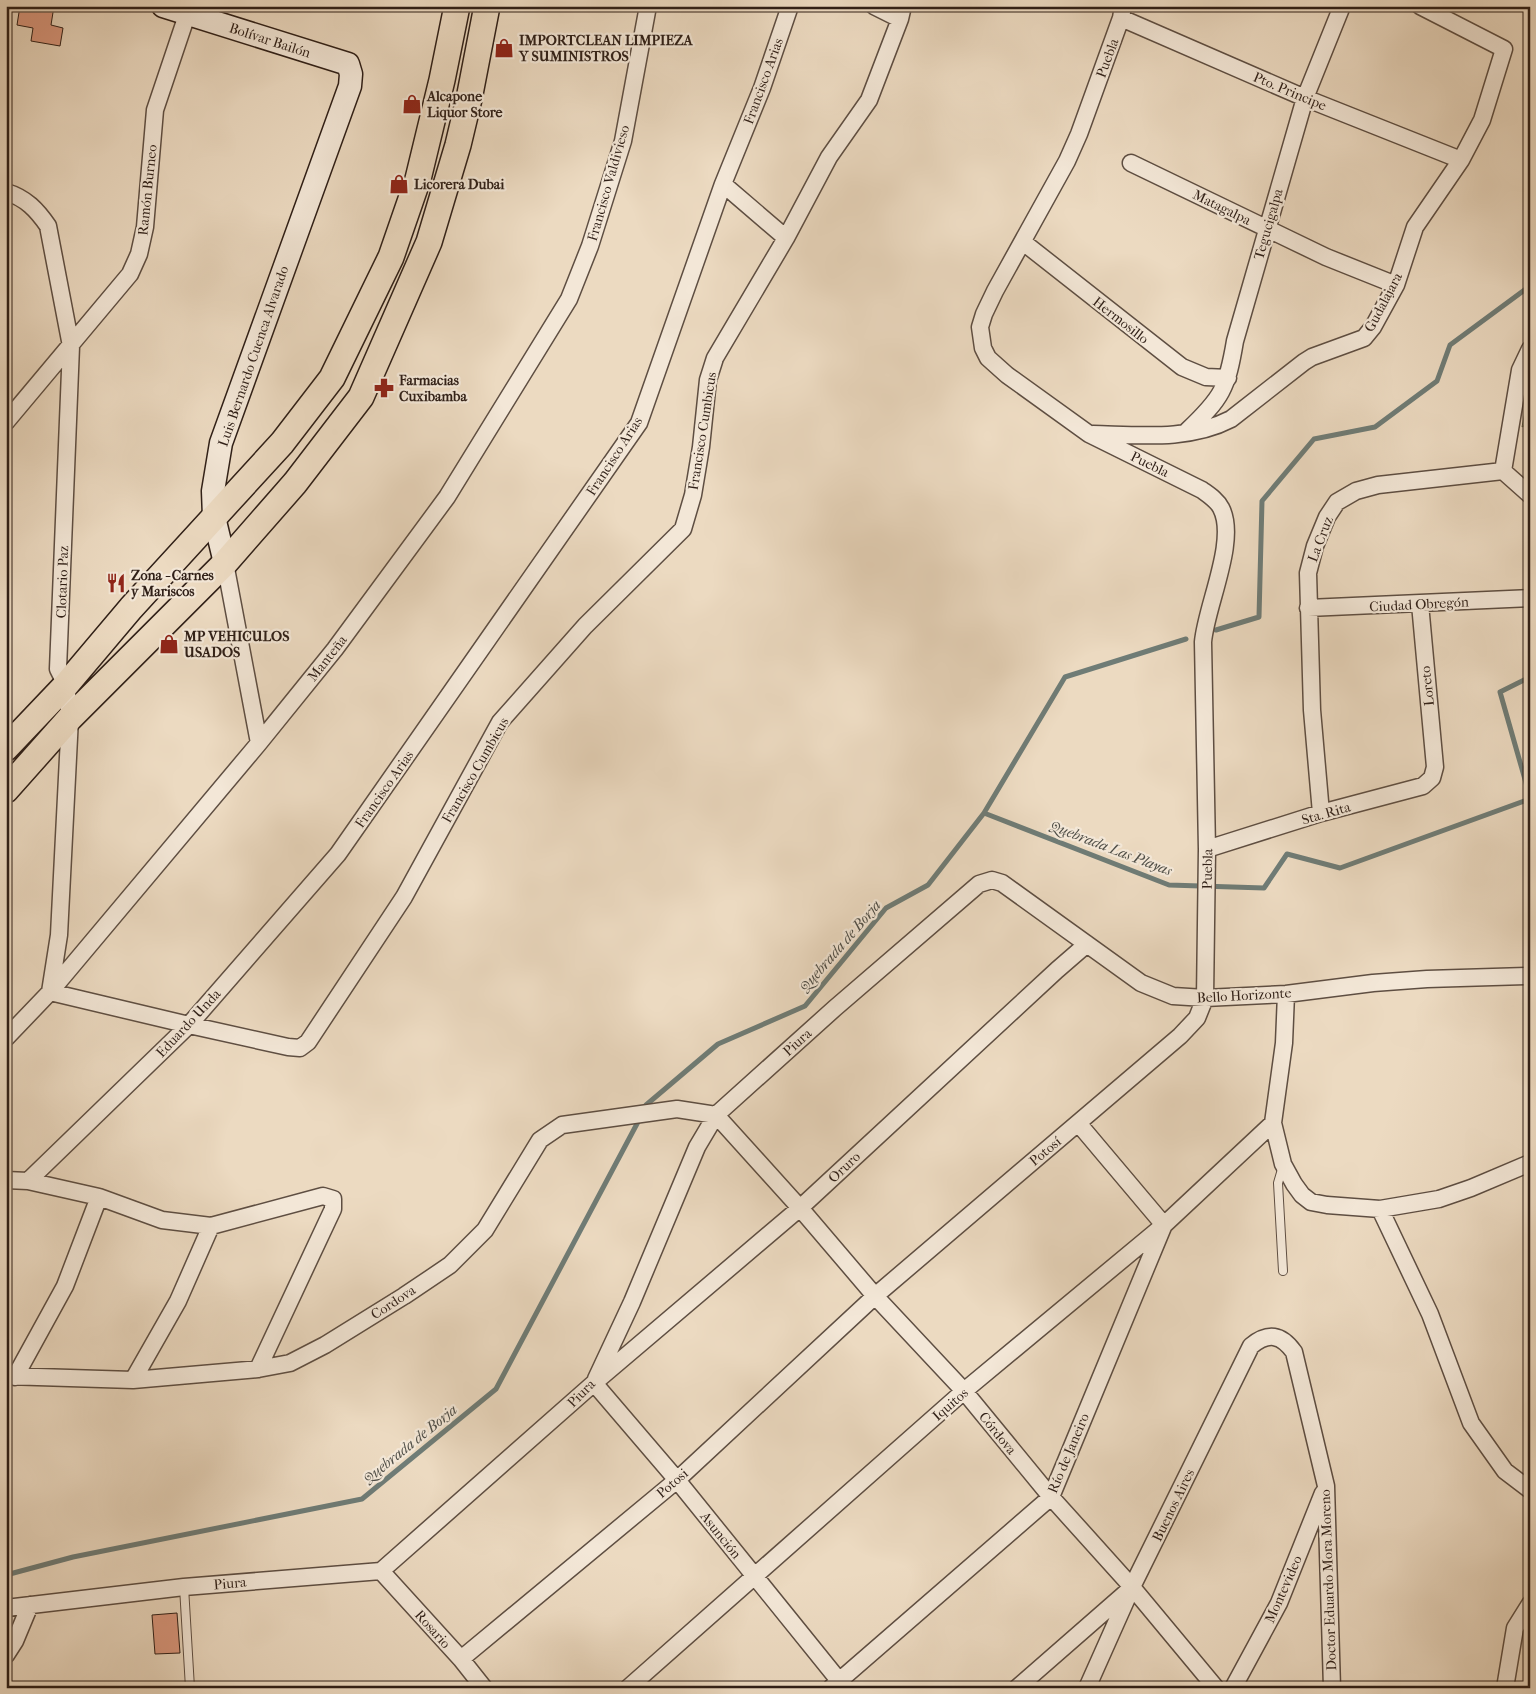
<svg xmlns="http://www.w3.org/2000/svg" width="1536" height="1694" font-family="'IM FELL French Canon',serif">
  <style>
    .green { fill: #b7c093; stroke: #737055 }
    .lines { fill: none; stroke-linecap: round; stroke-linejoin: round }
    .stream { stroke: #6f7c76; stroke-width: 5 }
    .building { fill: #db987e; stroke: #2f1f17 }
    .lane-casing { stroke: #5e4e42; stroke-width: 10 }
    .street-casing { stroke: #5e4e42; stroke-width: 19 }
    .secondary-casing { stroke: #2f1f17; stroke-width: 25 }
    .primary-casing { stroke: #2f1f17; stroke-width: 28 }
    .lane { stroke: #f3e7d7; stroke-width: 8 }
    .street { stroke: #f3e7d7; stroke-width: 16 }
    .secondary { stroke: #f3e7d7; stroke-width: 22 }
    .primary { stroke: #ecdac1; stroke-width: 25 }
    .labels { text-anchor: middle; stroke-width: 4.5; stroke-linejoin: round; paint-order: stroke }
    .street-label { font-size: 14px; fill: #2f1f17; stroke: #f3e7d7 }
    .poi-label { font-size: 14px; font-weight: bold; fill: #2f1f17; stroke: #f3e7d7; text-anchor: start }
    .water-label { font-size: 15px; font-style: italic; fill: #4f4e47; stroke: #f3e7d7 }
  </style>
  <rect width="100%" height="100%" fill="#ecdac1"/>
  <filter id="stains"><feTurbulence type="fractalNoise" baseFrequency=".004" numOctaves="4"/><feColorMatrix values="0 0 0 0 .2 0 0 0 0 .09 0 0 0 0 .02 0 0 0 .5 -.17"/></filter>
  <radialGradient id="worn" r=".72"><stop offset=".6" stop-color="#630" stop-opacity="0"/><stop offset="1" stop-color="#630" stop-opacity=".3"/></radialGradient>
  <path class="green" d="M1530,386V422L1522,427Z"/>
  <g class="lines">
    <path class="stream" d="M1216,630L1259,617L1262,501L1314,439L1375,427L1437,381L1450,345L1530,286
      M1530,677L1500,692L1530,797
      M984,813L1169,885L1264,888L1287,854L1340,868L1530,799
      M646,1105L718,1044L805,1006L886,908L928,885L984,813L1065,677L1186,639
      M6,1575L73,1557L362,1499L496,1389L639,1120"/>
  </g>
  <path class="building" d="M20,6H54L51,25L63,28L60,46L31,41L33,28L17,25Z
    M177,1613L180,1653L155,1654L152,1615Z"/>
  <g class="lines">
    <defs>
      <path id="lane" d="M1283,1166L1278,1183L1283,1271
        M184,1587L190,1688"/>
      <path id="street" d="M874,6L900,19
        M1121,18L1305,98L1461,160
        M1131,163L1326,257L1396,285
        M723,184L786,238
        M6,192C26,198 37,210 48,226L71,346L58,669L66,685L70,718L59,935L50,992
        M1023,242L1182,367L1206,377L1228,378
        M6,422L130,274L139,254L145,227L155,110L190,6
        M1187,431C1222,398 1227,389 1235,341L1305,98L1342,6
        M1093,434C1139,435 1189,441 1231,419L1304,362L1312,357L1364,338L1373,327L1396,285L1415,227L1461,160L1482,120L1504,49L1420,6
        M1503,471L1520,370L1530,349
        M1503,471L1530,495
        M225,563L259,743
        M1308,608L1530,598
        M1321,813L1312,710L1308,573L1315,546L1327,517L1337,502L1356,491L1378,485L1503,471
        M1207,849L1321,813L1423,786L1432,778L1435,767L1420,604
        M50,992L189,1025L288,1047L300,1048L308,1042L404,897L500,722L585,626L683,529L693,495L701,447L708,380L715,358L786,238L829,157L869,100L900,19L903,6
        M1286,994L1284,1043L1273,1123L1283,1164L1294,1184L1302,1195L1311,1202L1327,1205L1380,1209L1439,1199L1471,1188L1530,1163
        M6,1038L50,992L259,743L335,649L447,497L569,299L590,246L623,141L648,6
        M1078,1123L1164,1225
        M6,1180L28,1181L99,1197L162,1220L211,1226L323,1196L333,1199V1209L258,1369
        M28,1181L189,1025L338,854L639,423L723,184L762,88L790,6
        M1380,1209L1430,1314L1471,1423L1505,1471L1530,1490
        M6,1376L133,1380L258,1369L290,1363L325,1345L404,1296L450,1265L485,1230L540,1140L562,1125L677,1109L716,1115L800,1208L875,1296L964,1391L1051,1497L1132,1587L1216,1688
        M15,1377L65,1286L99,1197
        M596,1379L632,1302L697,1147L716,1115L835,1008L979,884L992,880L1002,883L1141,983L1173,996L1205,998L1286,994L1373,983L1427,979L1530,976
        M133,1380L178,1301L211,1226
        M594,1383L677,1480L845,1688
        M381,1571L461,1659L484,1688
        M6,1608L184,1587L381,1571L594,1383L800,1208L1057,970L1087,944
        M6,1655L15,1641L30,1605
        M461,1659L677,1480L875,1296L1180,1036L1197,1018L1205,998L1207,849L1203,642C1206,606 1238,540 1221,508C1217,500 1209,495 1202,490L1089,434L1007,375L988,358L983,348L980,327L984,314L995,291L1067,161L1079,134L1121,18L1123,6
        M628,1688L964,1391L1164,1225L1273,1123
        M831,1688L1051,1497L1163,1227
        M1017,1688L1128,1591
        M1087,1688L1132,1587L1251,1346C1268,1332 1281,1334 1294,1352L1326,1486L1332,1688
        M1233,1688L1279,1603L1323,1493
        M1505,1688L1515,1628L1530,1604"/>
      <path id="secondary" d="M163,6L348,64L351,74L350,86L221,443L213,491L214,517L225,563"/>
      <path id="primary" d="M6,748L66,685L131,608L282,443L332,378L391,257L418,179L442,80L457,6
        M6,790L70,718L225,563L295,483L361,397L429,242L458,145L469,99L487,6"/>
    </defs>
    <use href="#lane" class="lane-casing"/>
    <use href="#street" class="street-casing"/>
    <use href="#secondary" class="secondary-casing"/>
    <use href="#primary" class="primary-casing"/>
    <use href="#lane" class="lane"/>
    <use href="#street" class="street"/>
    <use href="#secondary" class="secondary"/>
    <use href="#primary" class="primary"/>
  </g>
  <defs>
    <symbol id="shop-bare" viewBox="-9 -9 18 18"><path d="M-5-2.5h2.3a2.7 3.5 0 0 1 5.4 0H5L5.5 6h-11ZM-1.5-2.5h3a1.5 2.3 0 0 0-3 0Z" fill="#8f2418" stroke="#f3e7d7" stroke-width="2.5" paint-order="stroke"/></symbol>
    <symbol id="pharmacy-bare" viewBox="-9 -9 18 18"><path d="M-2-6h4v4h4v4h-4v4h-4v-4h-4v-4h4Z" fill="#8f2418" stroke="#f3e7d7" stroke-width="2.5" paint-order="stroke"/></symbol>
    <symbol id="restaurant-bare" viewBox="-9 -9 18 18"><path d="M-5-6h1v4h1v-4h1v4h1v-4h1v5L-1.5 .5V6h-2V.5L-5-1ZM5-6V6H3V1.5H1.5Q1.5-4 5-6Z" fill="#8f2418" stroke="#f3e7d7" stroke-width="2.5" paint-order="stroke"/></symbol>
  </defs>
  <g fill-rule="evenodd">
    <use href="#shop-bare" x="490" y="34" width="28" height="28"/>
    <use href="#shop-bare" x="398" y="90" width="28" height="28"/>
    <use href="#shop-bare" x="385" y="170" width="28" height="28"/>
    <use href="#pharmacy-bare" x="370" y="374" width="28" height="28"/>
    <use href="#restaurant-bare" x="102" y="569" width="28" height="28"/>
    <use href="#shop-bare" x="155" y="630" width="28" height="28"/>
  </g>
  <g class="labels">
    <g class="street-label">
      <text transform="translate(270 40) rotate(18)" y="5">Bolívar Bailón</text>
      <text transform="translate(1107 58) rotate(-70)" y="5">Puebla</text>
      <text transform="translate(763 81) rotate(-70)" y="5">Francisco Arias</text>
      <text transform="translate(1290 91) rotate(23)" y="5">Pto. Principe</text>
      <text transform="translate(608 183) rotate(-74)" y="5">Francisco Valdivieso</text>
      <text transform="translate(147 190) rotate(-84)" y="5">Ramón Burneo</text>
      <text transform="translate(1222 207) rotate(26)" y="5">Matagalpa</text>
      <text transform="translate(1268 224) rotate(-74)" y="5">Tegucigalpa</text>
      <text transform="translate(1383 302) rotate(-62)" y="5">Gudalajara</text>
      <text transform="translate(1121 320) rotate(38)" y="5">Hermosillo</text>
      <text transform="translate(253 356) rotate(-71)" y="5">Luis Bernardo Cuenca Alvarado</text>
      <text transform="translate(702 431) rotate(-81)" y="5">Francisco Cumbicus</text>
      <text transform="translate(614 456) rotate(-57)" y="5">Francisco Arias</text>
      <text transform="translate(1150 464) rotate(26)" y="5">Puebla</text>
      <text transform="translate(1320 539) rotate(-69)" y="5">La Cruz</text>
      <text transform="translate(62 582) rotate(-88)" y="5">Clotario Paz</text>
      <text transform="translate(1419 604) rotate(-3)" y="5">Ciudad Obregón</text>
      <text transform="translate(327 658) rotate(-52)" y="5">Manteña</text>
      <text transform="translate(1427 686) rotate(-96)" y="5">Loreto</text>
      <text transform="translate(475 770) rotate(-60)" y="5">Francisco Cumbicus</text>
      <text transform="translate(384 789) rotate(-55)" y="5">Francisco Arias</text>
      <text transform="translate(1326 813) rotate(-16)" y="5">Sta. Rita</text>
      <text transform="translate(1207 869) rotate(-89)" y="5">Puebla</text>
      <text transform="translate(1244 995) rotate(-3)" y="5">Bello Horizonte</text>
      <text transform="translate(188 1023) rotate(-47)" y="5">Eduardo Unda</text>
      <text transform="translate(797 1042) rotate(-42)" y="5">Piura</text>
      <text transform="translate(1045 1151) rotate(-40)" y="5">Potosí</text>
      <text transform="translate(844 1167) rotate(-43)" y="5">Oruro</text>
      <text transform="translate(393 1302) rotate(-33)" y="5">Cordova</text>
      <text transform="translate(581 1393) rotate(-45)" y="5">Piura</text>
      <text transform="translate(950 1404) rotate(-41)" y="5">Iquitos</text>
      <text transform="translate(998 1433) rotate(51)" y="5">Córdova</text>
      <text transform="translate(1068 1453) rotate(-67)" y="5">Río de Janeiro</text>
      <text transform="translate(672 1483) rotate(-41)" y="5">Potosi</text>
      <text transform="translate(1173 1505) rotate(-64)" y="5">Buenos Aires</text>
      <text transform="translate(721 1535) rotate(51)" y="5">Asunción</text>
      <text transform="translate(1328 1580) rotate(-92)" y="5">Doctor Eduardo Mora Moreno</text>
      <text transform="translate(230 1583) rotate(-5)" y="5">Piura</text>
      <text transform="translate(1283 1589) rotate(-66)" y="5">Montevideo</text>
      <text transform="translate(433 1629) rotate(48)" y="5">Rosario</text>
    </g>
    <g class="poi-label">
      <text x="519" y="45">IMPORTCLEAN LIMPIEZA<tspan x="519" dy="16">Y SUMINISTROS</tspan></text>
      <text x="427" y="101">Alcapone<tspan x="427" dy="16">Liquor Store</tspan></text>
      <text x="414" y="189">Licorera Dubai</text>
      <text x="399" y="385">Farmacias<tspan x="399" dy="16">Cuxibamba</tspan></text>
      <text x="131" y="580">Zona - Carnes<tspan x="131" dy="16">y Mariscos</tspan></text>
      <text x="184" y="641">MP VEHICULOS<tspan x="184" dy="16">USADOS</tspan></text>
    </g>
    <g class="water-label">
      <text transform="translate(1111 848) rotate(21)" y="5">Quebrada Las Playas</text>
      <text transform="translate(840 946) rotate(-49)" y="5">Quebrada de Borja</text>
      <text transform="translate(410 1444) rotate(-39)" y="5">Quebrada de Borja</text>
    </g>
  </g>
  <rect width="1536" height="1694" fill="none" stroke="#ecdac1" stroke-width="25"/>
  <rect x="8" y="8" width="1521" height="1679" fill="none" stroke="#2f1f17" stroke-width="2.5"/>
  <rect x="12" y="12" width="1511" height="1669" fill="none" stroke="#2f1f17"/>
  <rect width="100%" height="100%" filter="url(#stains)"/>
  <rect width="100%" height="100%" fill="url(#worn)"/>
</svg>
